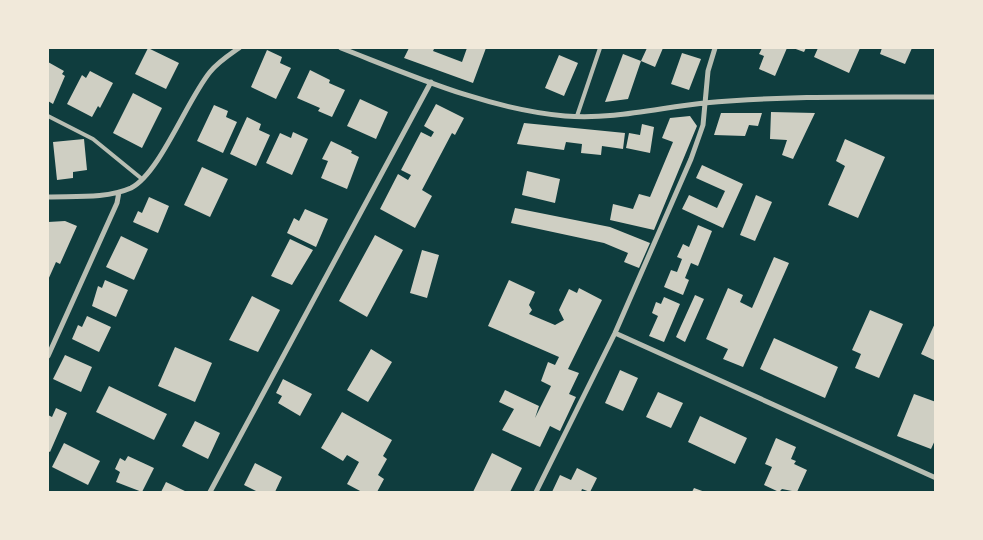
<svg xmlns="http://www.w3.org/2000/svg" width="983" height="540" font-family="Raleway,sans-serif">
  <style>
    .building { fill: #cfcfc3 }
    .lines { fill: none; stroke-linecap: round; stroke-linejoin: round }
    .service { stroke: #b8beb3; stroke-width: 4 }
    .minor { stroke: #b8beb3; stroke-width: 5 }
  </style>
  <rect width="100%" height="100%" fill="#0f3d3e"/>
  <path class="building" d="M148,48L179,63L166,89L135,74Z
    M409,48H431L434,49L433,51L462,62L467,48H486L473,83L404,58Z
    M647,48H663L655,67L641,61Z
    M762,48H787L775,76L759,69L764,56L759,54Z
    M793,48H806L804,52Z
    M818,48H860L849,73L814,57Z
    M882,48H912L905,64L880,54Z
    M267,50L282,57L280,63L291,68L276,99L251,87Z
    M682,53L701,59L689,90L671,84Z
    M623,54L641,61L628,99L605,102Z
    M559,55L578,63L564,96L545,88Z
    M48,62L64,71L62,74L65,76L53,104L48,101Z
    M310,70L330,80L329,83L345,90L332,117L318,111L320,108L297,98Z
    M90,71L113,83L100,108L98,106L92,117L67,104L82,75L86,78Z
    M133,93L162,108L142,148L113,133Z
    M360,99L388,112L376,139L347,126Z
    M436,104L464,118L455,135L452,133L422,190L432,196L415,228L380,209L398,174L408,180L411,175L401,170L421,132L431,137L434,132L424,126Z
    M214,105L228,111L226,117L237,122L223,153L197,141Z
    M771,112L815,113L793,159L782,155L787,140L770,139Z
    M721,113H762L758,126L749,125L745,136L714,135Z
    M690,116L697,126L654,230L610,220L613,204L633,209L639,194L650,197L673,142L662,138L670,118Z
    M247,117L261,124L259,130L270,135L256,166L230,154Z
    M524,123L625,133L623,149L602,146L601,155L581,153L582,144L566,142L564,150L517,144Z
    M642,124L654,127L650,153L626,148L629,133L640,135Z
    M293,132L308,139L292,175L266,163L280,133L291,138Z
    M84,139L87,170L73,172V178L57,180L53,142Z
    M845,139L885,157L858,218L828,205L845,166L836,161Z
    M331,141L352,151L351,153L359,157L347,189L321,178L328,161L322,159Z
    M702,165L743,184L723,228L682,209L689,195L717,208L725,191L696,178Z
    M202,167L228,179L210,217L184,205Z
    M527,171L560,179L555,203L522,195Z
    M756,195L772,202L755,241L740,235Z
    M149,197L169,206L158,233L133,222L138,211L142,213Z
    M515,208L610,227L650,243L639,268L624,262L628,253L604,243L511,223Z
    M305,209L328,219L316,247L287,233L294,218L299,221Z
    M65,221L77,226L60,264L56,262L48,280V222Z
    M698,225L712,231L698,266L691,263L685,278L689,280L683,295L664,287L671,270L677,272L682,259L677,257L683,244L689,247Z
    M375,235L403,250L367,317L339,301Z
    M121,236L148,249L134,280L106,267Z
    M290,239L313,250L292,285L271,276Z
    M422,250L439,255L427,298L410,293Z
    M774,257L789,263L743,367L723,359L728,349L706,339L728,288L743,295L740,302L752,308Z
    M105,280L128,290L116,317L92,306L98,286L102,288Z
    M509,280L535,292L529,305L532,310L529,314L555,325L564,320L559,310L569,289L577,293L579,288L602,300L568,369L579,373L569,394L576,397L560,431L550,426L540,447L502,430L514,409L499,402L505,390L539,406L535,418L551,386L541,381L548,362L555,365L559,357L488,326Z
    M695,295L704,299L685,342L676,337Z
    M252,296L280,310L258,352L229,340Z
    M664,297L680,304L664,342L649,336L658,316L652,313L656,302L661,304Z
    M870,310L903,324L879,378L855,368L861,354L852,350Z
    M87,316L111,327L99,352L72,339L78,325L82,327Z
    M936,321V361L921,354Z
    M774,338L838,367L825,398L760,369Z
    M175,347L212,363L195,402L158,386Z
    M371,349L392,362L368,402L347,390Z
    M65,355L92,367L81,392L53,379Z
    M620,370L638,378L623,411L605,403Z
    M283,379L312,394L300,416L278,403L282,396L276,393Z
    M109,386L167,414L154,440L96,412Z
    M658,392L683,403L671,428L646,417Z
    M914,394L936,402V438L931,449L897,436Z
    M56,408L67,413L50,452L48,451V415L52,417Z
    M342,412L392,440L383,456L387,459L378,475L384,479L377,492H362L347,484L359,462L347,455L343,461L321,448Z
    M700,416L747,438L735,464L688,442Z
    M195,421L220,433L208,459L182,446Z
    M776,438L796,447L791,459L796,461L794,464L807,470L797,492L782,489L779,492L764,485L772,467L765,464Z
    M64,443L100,461L88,485L52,467Z
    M492,453L522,468L510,492H473Z
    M128,456L154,468L142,492L116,482L120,472L115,469L120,458L125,461Z
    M255,463L282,477L275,492H258L244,485Z
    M577,468L597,478L590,492L582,489L581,492H552L560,475L571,480Z
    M166,482L187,492H161Z
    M694,488L705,492H692Z"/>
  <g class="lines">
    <path class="service" d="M48,116L93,139L142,179
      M577,116L600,48"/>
    <path class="minor" d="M341,48C413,76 487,109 565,116C612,120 658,108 704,103C781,96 858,97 936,97
      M48,197C74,196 106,199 131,188C160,173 187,100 210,72C218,62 229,55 239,48
      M615,333L936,478
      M48,356L117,203L119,192
      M210,492L431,82
      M536,492L615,333L691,159L703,125L708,71L715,48"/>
  </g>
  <rect width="983" height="540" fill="none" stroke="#f1e9da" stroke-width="98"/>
</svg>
